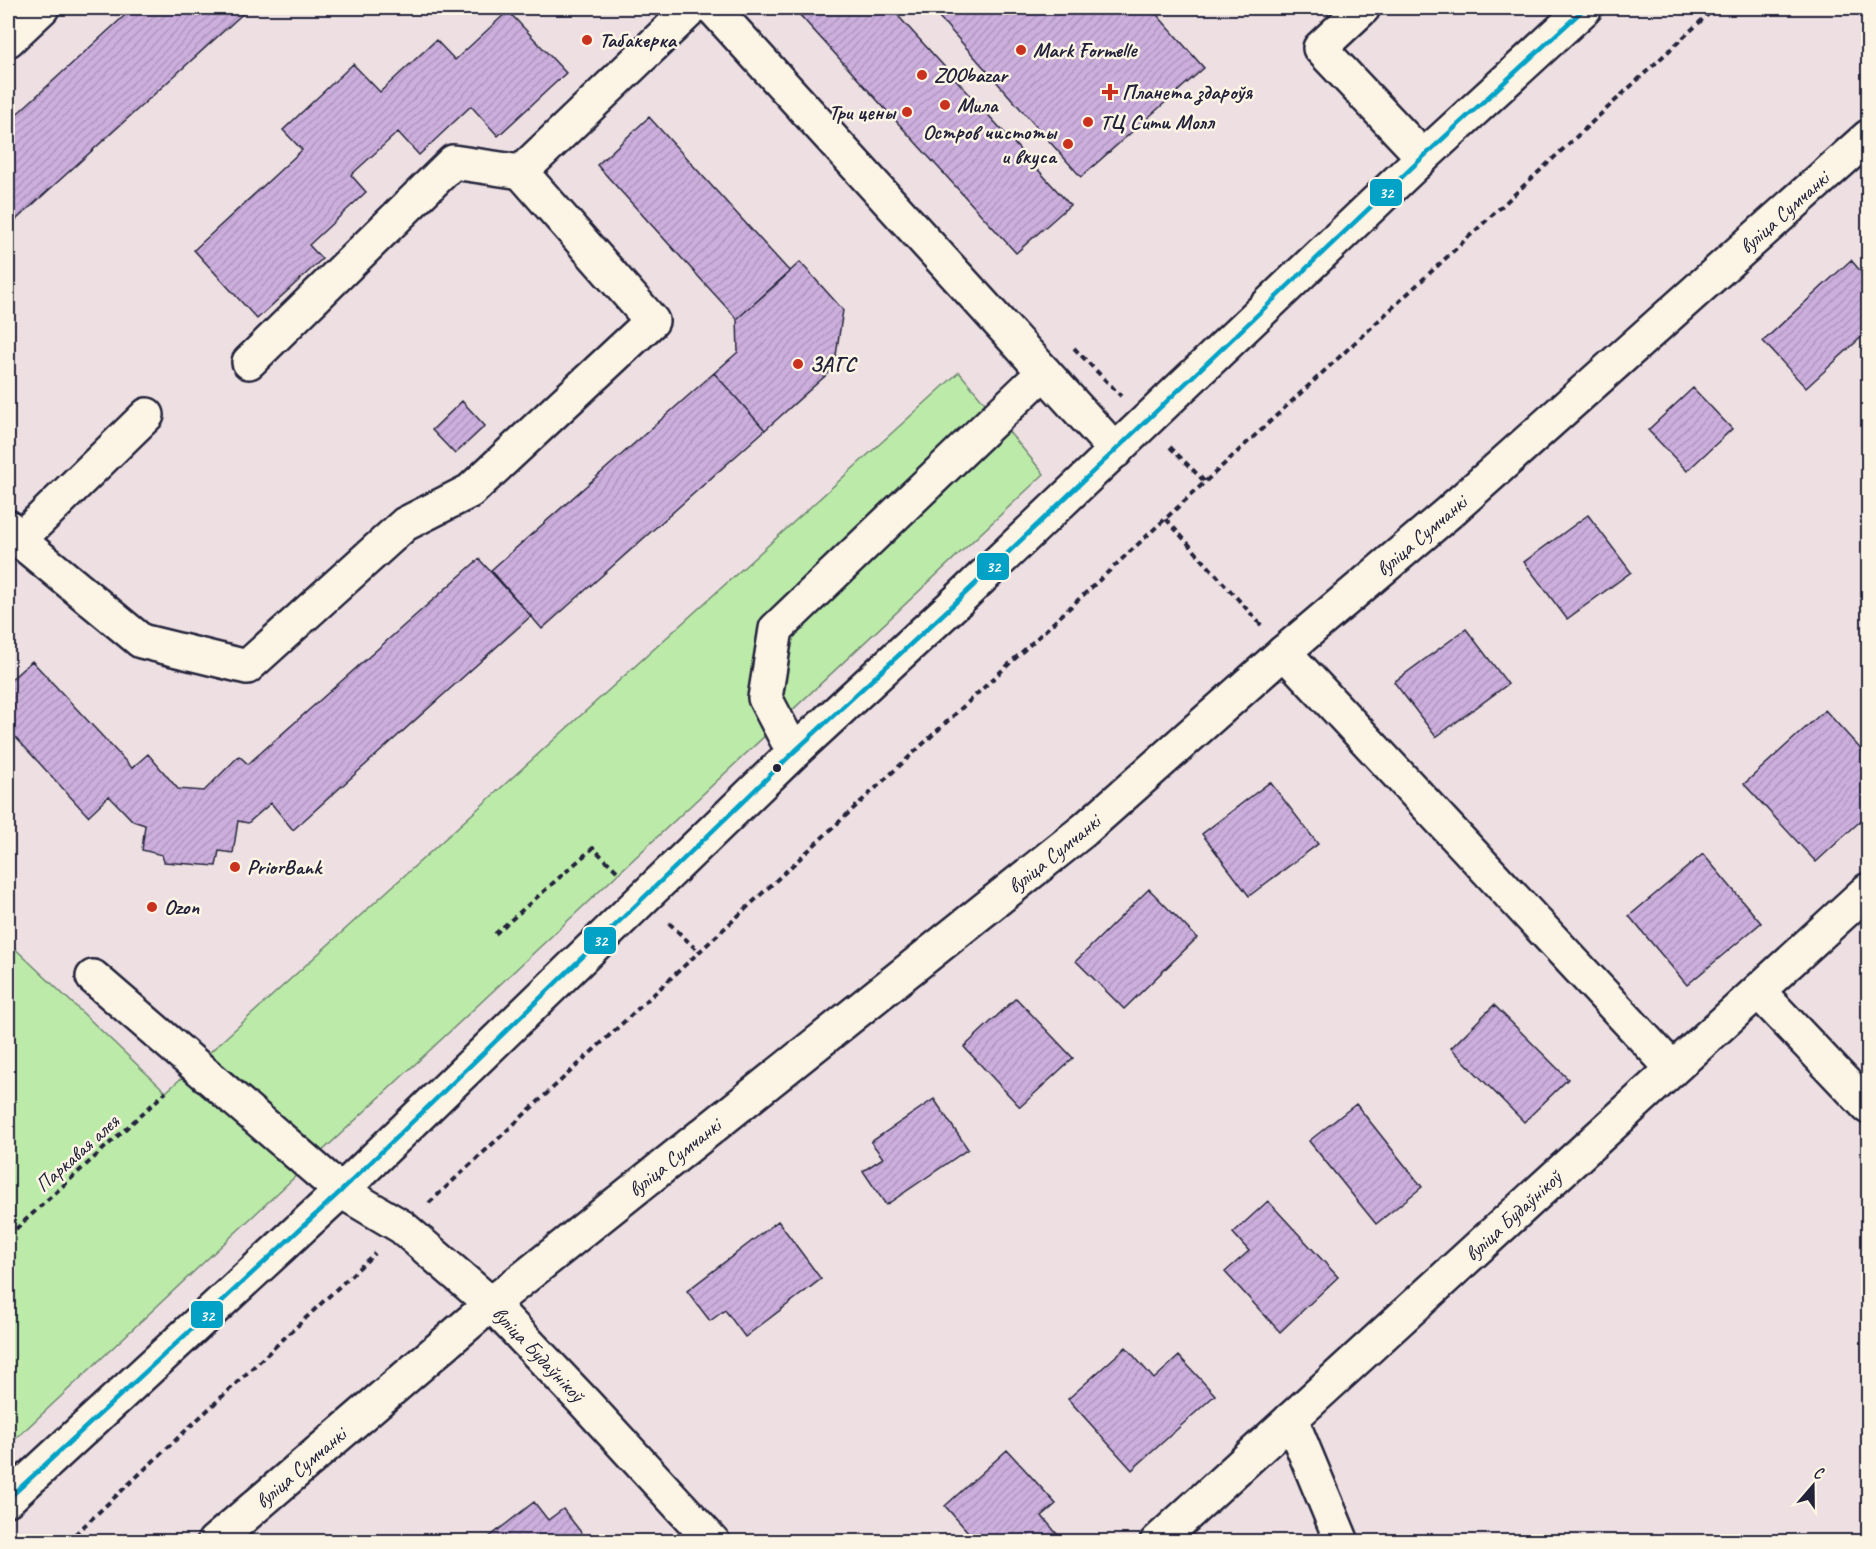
<svg xmlns="http://www.w3.org/2000/svg" width="1876" height="1549" font-family="Caveat,sans-serif">
  <style>
    .park { fill: #bceba9; stroke: #6f8672; stroke-width: 1.5 }
    .building { fill: url(#building-hatch); stroke: #22223b; stroke-width: 1.5 }
    .lines { fill: none; stroke-linecap: round; stroke-linejoin: round }
    .minor-casing { stroke: #22223b; stroke-width: 38 }
    .major-casing { stroke: #22223b; stroke-width: 38 }
    .path { stroke: #22223b; stroke-width: 4; stroke-dasharray: 6 4.5; stroke-linecap: butt }
    .minor { stroke: #fcf5e5; stroke-width: 33 }
    .major { stroke: #fcf5e5; stroke-width: 33 }
    .bus-1-casing { stroke: #fcf5e5; stroke-width: 9 }
    .bus-1 { stroke: #02a2c7; stroke-width: 4.5 }
    .poi-dot { fill: #c8321e; stroke: #fcf5e5; stroke-width: 2 }
    .bus-dot { fill: #22223b; stroke: #fcf5e5; stroke-width: 2 }
    .labels { text-anchor: middle; stroke-width: 5; stroke-linejoin: round; paint-order: stroke }
    .poi-label { font-size: 21px; font-weight: bold; fill: #22223b; stroke: #fcf5e5; text-anchor: start }
    .street-label { font-size: 21px; fill: #22223b; stroke: #fcf5e5 }
    .line-badge { stroke: #fcf5e5; stroke-width: 2 }
    .badge-label { font-size: 16px; text-anchor: middle; font-weight: bold; fill: #fff }
  </style>
  <defs>
    <pattern id="building-hatch" width="6" height="6" patternUnits="userSpaceOnUse" patternTransform="scale(1.5)"><rect width="6" height="6" fill="#ccafdc"/><path d="M-1 1l2-2M0 6l6-6M5 7l2-2" fill="none" stroke="#af96be"/></pattern>
  </defs>
  <rect width="100%" height="100%" fill="#eee0e2"/>
  <filter id="ink" filterUnits="userSpaceOnUse"><feTurbulence type="fractalNoise" baseFrequency=".0167" numOctaves="2"/><feDisplacementMap in="SourceGraphic" scale="12" xChannelSelector="R" yChannelSelector="G"/><feConvolveMatrix kernelMatrix="1 2 1 2 8 2 1 2 1" color-interpolation-filters="sRGB"/></filter>
  <g filter="url(#ink)">
    <path class="park" d="M959,372L1044,474L8,1446V942L166,1092Z"/>
    <path class="building" d="M133,8H249L8,227V122Z
      M804,8H891L1070,205L1016,253L798,13Z
      M931,8H1151L1204,68L1081,177Z
      M508,11L566,73L498,136L471,106L419,155L398,132L351,175L366,192L309,245L322,259L257,319L194,250L302,150L283,130L353,64L380,92L436,40L455,60Z
      M649,117L790,272L737,319L597,165Z
      M1851,260L1868,280V331L1806,388L1763,341Z
      M800,262L843,310L834,368L765,430L714,373L738,352L737,319Z
      M714,373L765,430L542,629L491,570Z
      M1693,388L1732,429L1687,471L1648,430Z
      M462,401L485,426L455,454L432,430Z
      M1588,515L1631,572L1567,619L1524,562Z
      M479,559L531,616L293,830L271,803L248,823L238,821L233,853L219,851L216,866L164,862L162,855L142,850L145,825L133,821L109,796L88,816L8,729V682L32,661L132,768L148,754L178,789L204,791L239,756L248,764Z
      M1466,629L1508,684L1436,737L1394,682Z
      M1825,710L1868,757V814L1816,862L1744,784Z
      M1270,782L1318,844L1249,896L1202,834Z
      M1703,854L1761,923L1687,985L1629,916Z
      M1149,889L1197,938L1124,1009L1076,961Z
      M1016,998L1073,1058L1020,1107L964,1047Z
      M1494,1005L1568,1079L1524,1122L1451,1048Z
      M934,1099L968,1149L886,1205L863,1171L883,1158L871,1142Z
      M1356,1104L1422,1187L1376,1224L1309,1141Z
      M1268,1201L1338,1277L1280,1332L1225,1272L1249,1251L1233,1233Z
      M778,1221L821,1279L745,1337L725,1310L710,1321L687,1291Z
      M1126,1347L1154,1379L1179,1356L1215,1395L1132,1470L1068,1399Z
      M1007,1450L1056,1504L1042,1516L1057,1534L1049,1542H977L945,1506Z
      M534,1502L548,1520L563,1509L587,1540L585,1542H483Z"/>
    <g class="lines">
      <defs>
        <g id="minor">
          <path d="M713,8L1116,451"/>
          <path d="M1363,8L1320,48L1423,157"/>
          <path d="M8,40L42,8"/>
          <path d="M249,362L453,162L521,172"/>
          <path d="M8,527L19,540L141,641L247,667L405,524L470,491L652,321L521,172L692,8"/>
          <path d="M19,540L147,415"/>
          <path d="M1284,652L1672,1068"/>
          <path d="M795,751L786,738L765,698L776,629L1044,372"/>
          <path id="s1" d="M93,977L341,1191L402,1227L491,1304L585,1403L713,1542"/>
          <path d="M1758,991L1868,1107"/>
          <path d="M1291,1419L1342,1542"/>
          <path id="s2" d="M214,1542L491,1304L1084,830L1284,652L1448,513L1868,137"/>
          <path id="s3" d="M1157,1542L1868,890"/>
        </g>
        <path id="major" d="M8,1499L341,1191L795,751L953,605L1423,157L1585,8"/>
      </defs>
      <use href="#minor" class="minor-casing"/>
      <use href="#major" class="major-casing"/>
      <path class="path" d="M1074,348L1121,396
        M1170,447L1205,482
        M1166,519L1262,626
        M669,923L699,952
        M495,934L593,848L619,873
        M429,1203L1715,8
        M8,1236L166,1092
        M67,1542L375,1253"/>
      <use href="#minor" class="minor"/>
      <use href="#major" class="major"/>
      <defs>
        <path id="bus-1" d="M8,1499L341,1191L795,751L953,605L1423,157L1585,8"/>
      </defs>
      <use href="#bus-1" class="bus-1-casing"/>
      <use href="#bus-1" class="bus-1"/>
    </g>
  </g>
  <g class="poi-dot">
    <circle cx="587" cy="40" r="6"/>
    <circle cx="1021" cy="50" r="6"/>
    <circle cx="922" cy="75" r="6"/>
    <path d="M1107 83h6v6h6v6h-6v6h-6v-6h-6v-6h6z"/>
    <circle cx="945" cy="105" r="6"/>
    <circle cx="907" cy="112" r="6"/>
    <circle cx="1088" cy="122" r="6"/>
    <circle cx="1068" cy="144" r="6"/>
    <circle cx="798" cy="364" r="6"/>
    <circle cx="235" cy="867" r="6"/>
    <circle cx="152" cy="907" r="6"/>
  </g>
  <circle class="bus-dot" cx="777" cy="768" r="5"/>
  <g class="labels">
    <g class="poi-label">
      <text x="599" y="47">Табакерка</text>
      <text x="1033" y="57">Mark Formelle</text>
      <text x="934" y="82">ZOObazar</text>
      <text x="1122" y="99">Планета здароўя</text>
      <text x="957" y="112">Мила</text>
      <text x="895" y="119" text-anchor="end">Три цены</text>
      <text x="1100" y="129">ТЦ Сити Молл</text>
      <text x="1056" y="139" text-anchor="end">Остров чистоты<tspan x="1056" dy="24">и вкуса</tspan></text>
      <text x="810" y="371">ЗАГС</text>
      <text x="247" y="874">PriorBank</text>
      <text x="164" y="914">Ozon</text>
    </g>
    <g class="street-label">
      <text dy="7" stroke="none"><textPath href="#s2" startOffset="2058">вуліца Сумчанкі</textPath></text>
      <text dy="7" stroke="none"><textPath href="#s2" startOffset="1572">вуліца Сумчанкі</textPath></text>
      <text dy="7" stroke="none"><textPath href="#s2" startOffset="1086">вуліца Сумчанкі</textPath></text>
      <text transform="translate(77 1153) rotate(-42)" y="7">Паркавая алея</text>
      <text dy="7" stroke="none"><textPath href="#s2" startOffset="600">вуліца Сумчанкі</textPath></text>
      <text dy="7" stroke="none"><textPath href="#s3" startOffset="483">вуліца Будаўнікоў</textPath></text>
      <text dy="7" stroke="none"><textPath href="#s1" startOffset="585">вуліца Будаўнікоў</textPath></text>
      <text dy="7" stroke="none"><textPath href="#s2" startOffset="114">вуліца Сумчанкі</textPath></text>
    </g>
  </g>
  <g class="line-badge">
    <rect x="1369" y="178" width="34" height="29" rx="6" fill="#02a2c7"/>
    <rect x="976" y="552" width="34" height="29" rx="6" fill="#02a2c7"/>
    <rect x="583" y="926" width="34" height="29" rx="6" fill="#02a2c7"/>
    <rect x="190" y="1300" width="34" height="29" rx="6" fill="#02a2c7"/>
  </g>
  <g class="badge-label">
    <text x="1386" y="198">32</text>
    <text x="993" y="572">32</text>
    <text x="600" y="946">32</text>
    <text x="207" y="1321">32</text>
  </g>
  <rect width="1876" height="1549" fill="none" stroke="#fcf5e5" stroke-width="30"/>
  <rect x="15" y="15" width="1846" height="1519" fill="none" stroke="#22223b" stroke-width="2" filter="url(#ink)"/>
  <g transform="translate(1813 1486) rotate(20)" stroke="#fcf5e5" stroke-width="4.5" paint-order="stroke">
  <path d="M0-4.5L10 22L0 15L-10 22Z" fill="#22223b"/>
  <text y="-9" font-size="16" font-weight="bold" text-anchor="middle" fill="#22223b">С</text>
  </g>
</svg>
